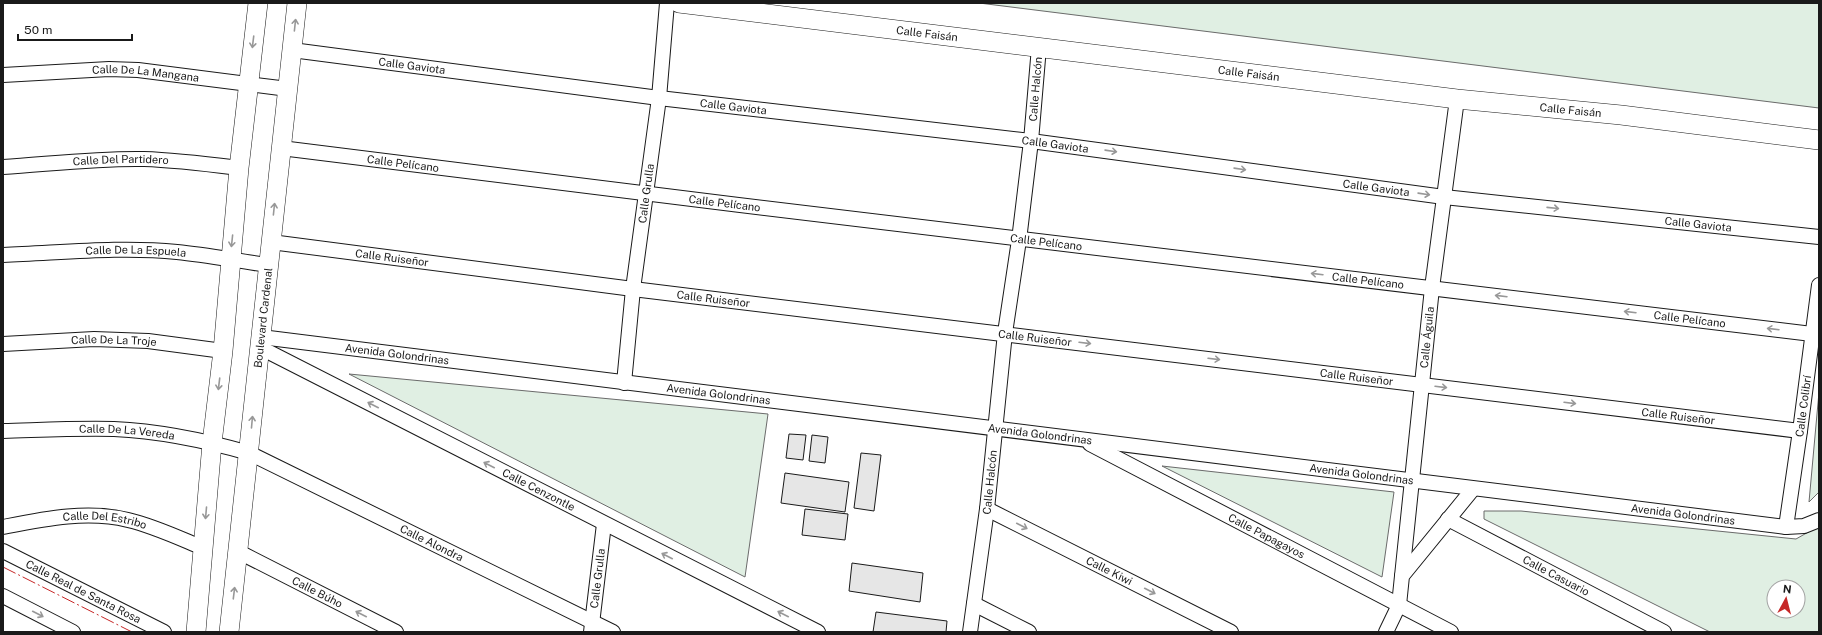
<svg xmlns="http://www.w3.org/2000/svg" width="1822" height="635" font-family="'Public Sans',sans-serif">
  <style>
    .green { fill: #e0efe3; stroke: #6a6a6a; fill-rule: evenodd }
    .building { fill: #e6e6e6; stroke: #1a1a1a }
    .lines { fill: none; stroke-linecap: round; stroke-linejoin: round }
    .street-casing { stroke: #1a1a1a; stroke-width: 16 }
    .secondary-casing { stroke: #1a1a1a; stroke-width: 20 }
    .street { stroke: #fff; stroke-width: 14 }
    .secondary { stroke: #fff; stroke-width: 19 }
    .power { stroke: #c62828; stroke-width: 1; stroke-dasharray: 14 3 2 3; stroke-linecap: butt }
    .oneway { stroke: #989898 }
    .labels { text-anchor: middle; stroke-width: 3; stroke-linejoin: round; paint-order: stroke }
    .street-label { font-size: 11px; fill: #1a1a1a; stroke: #fff }
  </style>
  <rect width="100%" height="100%" fill="#fff"/>
  <path class="green" d="M979,3H1819V108Z
    M349,374L768,414L745,577Z
    M1819,392V492L1809,502Z
    M1162,466L1394,492L1382,577Z
    M1484,511H1521L1796,539L1819,526V632H1710L1484,519ZM1774,587H1798V611H1774Z"/>
  <path class="building" d="M789,434L806,435L803,460L786,458Z
    M812,435L828,437L825,463L809,461Z
    M861,453L881,455L874,511L854,508Z
    M785,473L849,482L845,512L781,503Z
    M805,509L848,514L845,540L802,535Z
    M852,563L923,573L920,602L849,591Z
    M876,612L947,621L946,632H873Z"/>
  <g class="lines">
    <defs>
      <g id="street">
        <path id="s1" d="M292,50L659,98L1031,141L1444,197L1819,237"/>
        <path id="s2" d="M3,75L109,69L138,70L288,89"/>
        <path id="s3" d="M281,148C791,213 1302,272 1812,334"/>
        <path id="s4" d="M3,167C50,164 97,158 144,159C176,160 207,164 239,168"/>
        <path id="s5" d="M271,242L633,289L1800,431"/>
        <path id="s6" d="M3,255C60,253 120,246 177,252C207,255 238,261 268,265"/>
        <path id="s7" d="M261,337L1786,527L1804,526L1819,520"/>
        <path id="s8" d="M3,344L94,339L148,341L223,351"/>
        <path id="s9" d="M259,347L818,632"/>
        <path id="s10" d="M624,383L633,289L659,98L667,3"/>
        <path id="s11" d="M3,431C40,430 77,428 114,429C158,431 207,441 249,453L613,632"/>
        <path id="s12" d="M1090,444L1451,632"/>
        <path id="s13" d="M987,509L1231,632"/>
        <path id="s14" d="M1448,519L1664,632"/>
        <path id="s15" d="M3,527C44,519 87,510 128,520C154,526 179,538 203,548"/>
        <path id="s16" d="M1786,527L1800,431L1819,285"/>
        <path id="s17" d="M3,551L164,632"/>
        <path id="s18" d="M239,552L396,632"/>
        <path id="s19" d="M1402,576L1432,288L1457,99"/>
        <path d="M3,596L73,632"/>
        <path d="M974,604L1029,632"/>
        <path id="s20" d="M591,632L604,524"/>
        <path id="s21" d="M970,632L987,509L1005,333L1019,240L1031,141L1039,47"/>
        <path d="M1386,632L1399,605L1402,576L1473,489"/>
      </g>
      <g id="secondary">
        <path id="s22" d="M679,3L1457,99L1621,115L1819,140"/>
        <path d="M196,632L212,443L223,351L239,168L258,3"/>
        <path id="s23" d="M229,632L297,3"/>
      </g>
    </defs>
    <use href="#street" class="street-casing"/>
    <use href="#secondary" class="secondary-casing"/>
    <use href="#street" class="street"/>
    <use href="#secondary" class="secondary"/>
    <path class="power" d="M3,567L132,632"/>
  </g>
  <defs><path id="oneway-shaft" d="M-6 0H5M1.5-3L5.5 0L1.5 3" fill="none" stroke-width="1.6" stroke-linecap="round" stroke-linejoin="round"/></defs>
  <g class="oneway">
    <use href="#oneway-shaft" transform="translate(295 25) rotate(-84)"/>
    <use href="#oneway-shaft" transform="translate(253 42) rotate(97)"/>
    <use href="#oneway-shaft" transform="translate(1111 151) rotate(8)"/>
    <use href="#oneway-shaft" transform="translate(1240 169) rotate(8)"/>
    <use href="#oneway-shaft" transform="translate(1424 194) rotate(8)"/>
    <use href="#oneway-shaft" transform="translate(1553 208) rotate(6)"/>
    <use href="#oneway-shaft" transform="translate(274 209) rotate(-84)"/>
    <use href="#oneway-shaft" transform="translate(232 241) rotate(96)"/>
    <use href="#oneway-shaft" transform="translate(1317 274) rotate(-173)"/>
    <use href="#oneway-shaft" transform="translate(1501 296) rotate(-173)"/>
    <use href="#oneway-shaft" transform="translate(1630 312) rotate(-173)"/>
    <use href="#oneway-shaft" transform="translate(1773 329) rotate(-173)"/>
    <use href="#oneway-shaft" transform="translate(1085 343) rotate(7)"/>
    <use href="#oneway-shaft" transform="translate(1214 359) rotate(7)"/>
    <use href="#oneway-shaft" transform="translate(219 384) rotate(97)"/>
    <use href="#oneway-shaft" transform="translate(1441 387) rotate(7)"/>
    <use href="#oneway-shaft" transform="translate(1570 403) rotate(7)"/>
    <use href="#oneway-shaft" transform="translate(373 405) rotate(-153)"/>
    <use href="#oneway-shaft" transform="translate(252 422) rotate(-85)"/>
    <use href="#oneway-shaft" transform="translate(489 465) rotate(-153)"/>
    <use href="#oneway-shaft" transform="translate(206 513) rotate(95)"/>
    <use href="#oneway-shaft" transform="translate(1022 526) rotate(27)"/>
    <use href="#oneway-shaft" transform="translate(667 556) rotate(-153)"/>
    <use href="#oneway-shaft" transform="translate(1150 591) rotate(27)"/>
    <use href="#oneway-shaft" transform="translate(234 593) rotate(-83)"/>
    <use href="#oneway-shaft" transform="translate(38 614) rotate(27)"/>
    <use href="#oneway-shaft" transform="translate(361 614) rotate(-153)"/>
    <use href="#oneway-shaft" transform="translate(783 614) rotate(-153)"/>
  </g>
  <g class="labels">
    <g class="street-label">
      <text dy="4" stroke="none"><textPath href="#s22" startOffset="250">Calle Faisán</textPath></text>
      <text dy="4" stroke="none"><textPath href="#s1" startOffset="121">Calle Gaviota</textPath></text>
      <text dy="4" stroke="none"><textPath href="#s22" startOffset="574">Calle Faisán</textPath></text>
      <text dy="4" stroke="none"><textPath href="#s2" startOffset="143">Calle De La Mangana</textPath></text>
      <text dy="4" stroke="none"><textPath href="#s21" startOffset="547">Calle Halcón</textPath></text>
      <text dy="4" stroke="none"><textPath href="#s1" startOffset="445">Calle Gaviota</textPath></text>
      <text dy="4" stroke="none"><textPath href="#s22" startOffset="898">Calle Faisán</textPath></text>
      <text dy="4" stroke="none"><textPath href="#s1" startOffset="769">Calle Gaviota</textPath></text>
      <text dy="4" stroke="none"><textPath href="#s4" startOffset="118">Calle Del Partidero</textPath></text>
      <text dy="4" stroke="none"><textPath href="#s3" startOffset="123">Calle Pelícano</textPath></text>
      <text dy="4" stroke="none"><textPath href="#s1" startOffset="1093">Calle Gaviota</textPath></text>
      <text dy="4" stroke="none"><textPath href="#s10" startOffset="191">Calle Grulla</textPath></text>
      <text dy="4" stroke="none"><textPath href="#s3" startOffset="447">Calle Pelícano</textPath></text>
      <text dy="4" stroke="none"><textPath href="#s1" startOffset="1417">Calle Gaviota</textPath></text>
      <text dy="4" stroke="none"><textPath href="#s3" startOffset="771">Calle Pelícano</textPath></text>
      <text dy="4" stroke="none"><textPath href="#s6" startOffset="133">Calle De La Espuela</textPath></text>
      <text dy="4" stroke="none"><textPath href="#s5" startOffset="122">Calle Ruiseñor</textPath></text>
      <text dy="4" stroke="none"><textPath href="#s3" startOffset="1095">Calle Pelícano</textPath></text>
      <text dy="4" stroke="none"><textPath href="#s5" startOffset="446">Calle Ruiseñor</textPath></text>
      <text dy="4" stroke="none"><textPath href="#s23" startOffset="316">Boulevard Cardenal</textPath></text>
      <text dy="4" stroke="none"><textPath href="#s3" startOffset="1419">Calle Pelícano</textPath></text>
      <text dy="4" stroke="none"><textPath href="#s5" startOffset="770">Calle Ruiseñor</textPath></text>
      <text dy="4" stroke="none"><textPath href="#s19" startOffset="240">Calle Águila</textPath></text>
      <text dy="4" stroke="none"><textPath href="#s8" startOffset="111">Calle De La Troje</textPath></text>
      <text dy="4" stroke="none"><textPath href="#s7" startOffset="137">Avenida Golondrinas</textPath></text>
      <text dy="4" stroke="none"><textPath href="#s5" startOffset="1094">Calle Ruiseñor</textPath></text>
      <text dy="4" stroke="none"><textPath href="#s7" startOffset="461">Avenida Golondrinas</textPath></text>
      <text dy="4" stroke="none"><textPath href="#s16" startOffset="122">Calle Colibrí</textPath></text>
      <text dy="4" stroke="none"><textPath href="#s5" startOffset="1418">Calle Ruiseñor</textPath></text>
      <text dy="4" stroke="none"><textPath href="#s11" startOffset="124">Calle De La Vereda</textPath></text>
      <text dy="4" stroke="none"><textPath href="#s7" startOffset="785">Avenida Golondrinas</textPath></text>
      <text dy="4" stroke="none"><textPath href="#s7" startOffset="1109">Avenida Golondrinas</textPath></text>
      <text dy="4" stroke="none"><textPath href="#s21" startOffset="151">Calle Halcón</textPath></text>
      <text dy="4" stroke="none"><textPath href="#s9" startOffset="314">Calle Cenzontle</textPath></text>
      <text dy="4" stroke="none"><textPath href="#s7" startOffset="1433">Avenida Golondrinas</textPath></text>
      <text dy="4" stroke="none"><textPath href="#s15" startOffset="103">Calle Del Estribo</textPath></text>
      <text dy="4" stroke="none"><textPath href="#s12" startOffset="199">Calle Papagayos</textPath></text>
      <text dy="4" stroke="none"><textPath href="#s11" startOffset="452">Calle Alondra</textPath></text>
      <text dy="4" stroke="none"><textPath href="#s13" startOffset="137">Calle Kiwi</textPath></text>
      <text dy="4" stroke="none"><textPath href="#s14" startOffset="122">Calle Casuario</textPath></text>
      <text dy="4" stroke="none"><textPath href="#s20" startOffset="54">Calle Grulla</textPath></text>
      <text dy="4" stroke="none"><textPath href="#s17" startOffset="90">Calle Real de Santa Rosa</textPath></text>
      <text dy="4" stroke="none"><textPath href="#s18" startOffset="88">Calle Búho</textPath></text>
    </g>
  </g>
  <rect width="1822" height="635" fill="none" stroke="#1a1a1a" stroke-width="8"/>
  <g transform="translate(1786 599) rotate(7)"><circle r="19" fill="#ffffff" stroke="#a3a3a3"/>
  <path d="M0-3L7 15L0 10L-7 15Z" fill="#c62828"/>
  <text y="-6" font-size="11" font-weight="bold" text-anchor="middle" fill="#1a1a1a">N</text>
  </g>
  <path d="M18 34v6h114v-6" fill="none" stroke="#1a1a1a" stroke-width="2"/>
  <text x="24" y="34" font-size="12" fill="#1a1a1a" stroke="#ffffff" stroke-width="3" paint-order="stroke">50 m</text>
</svg>
